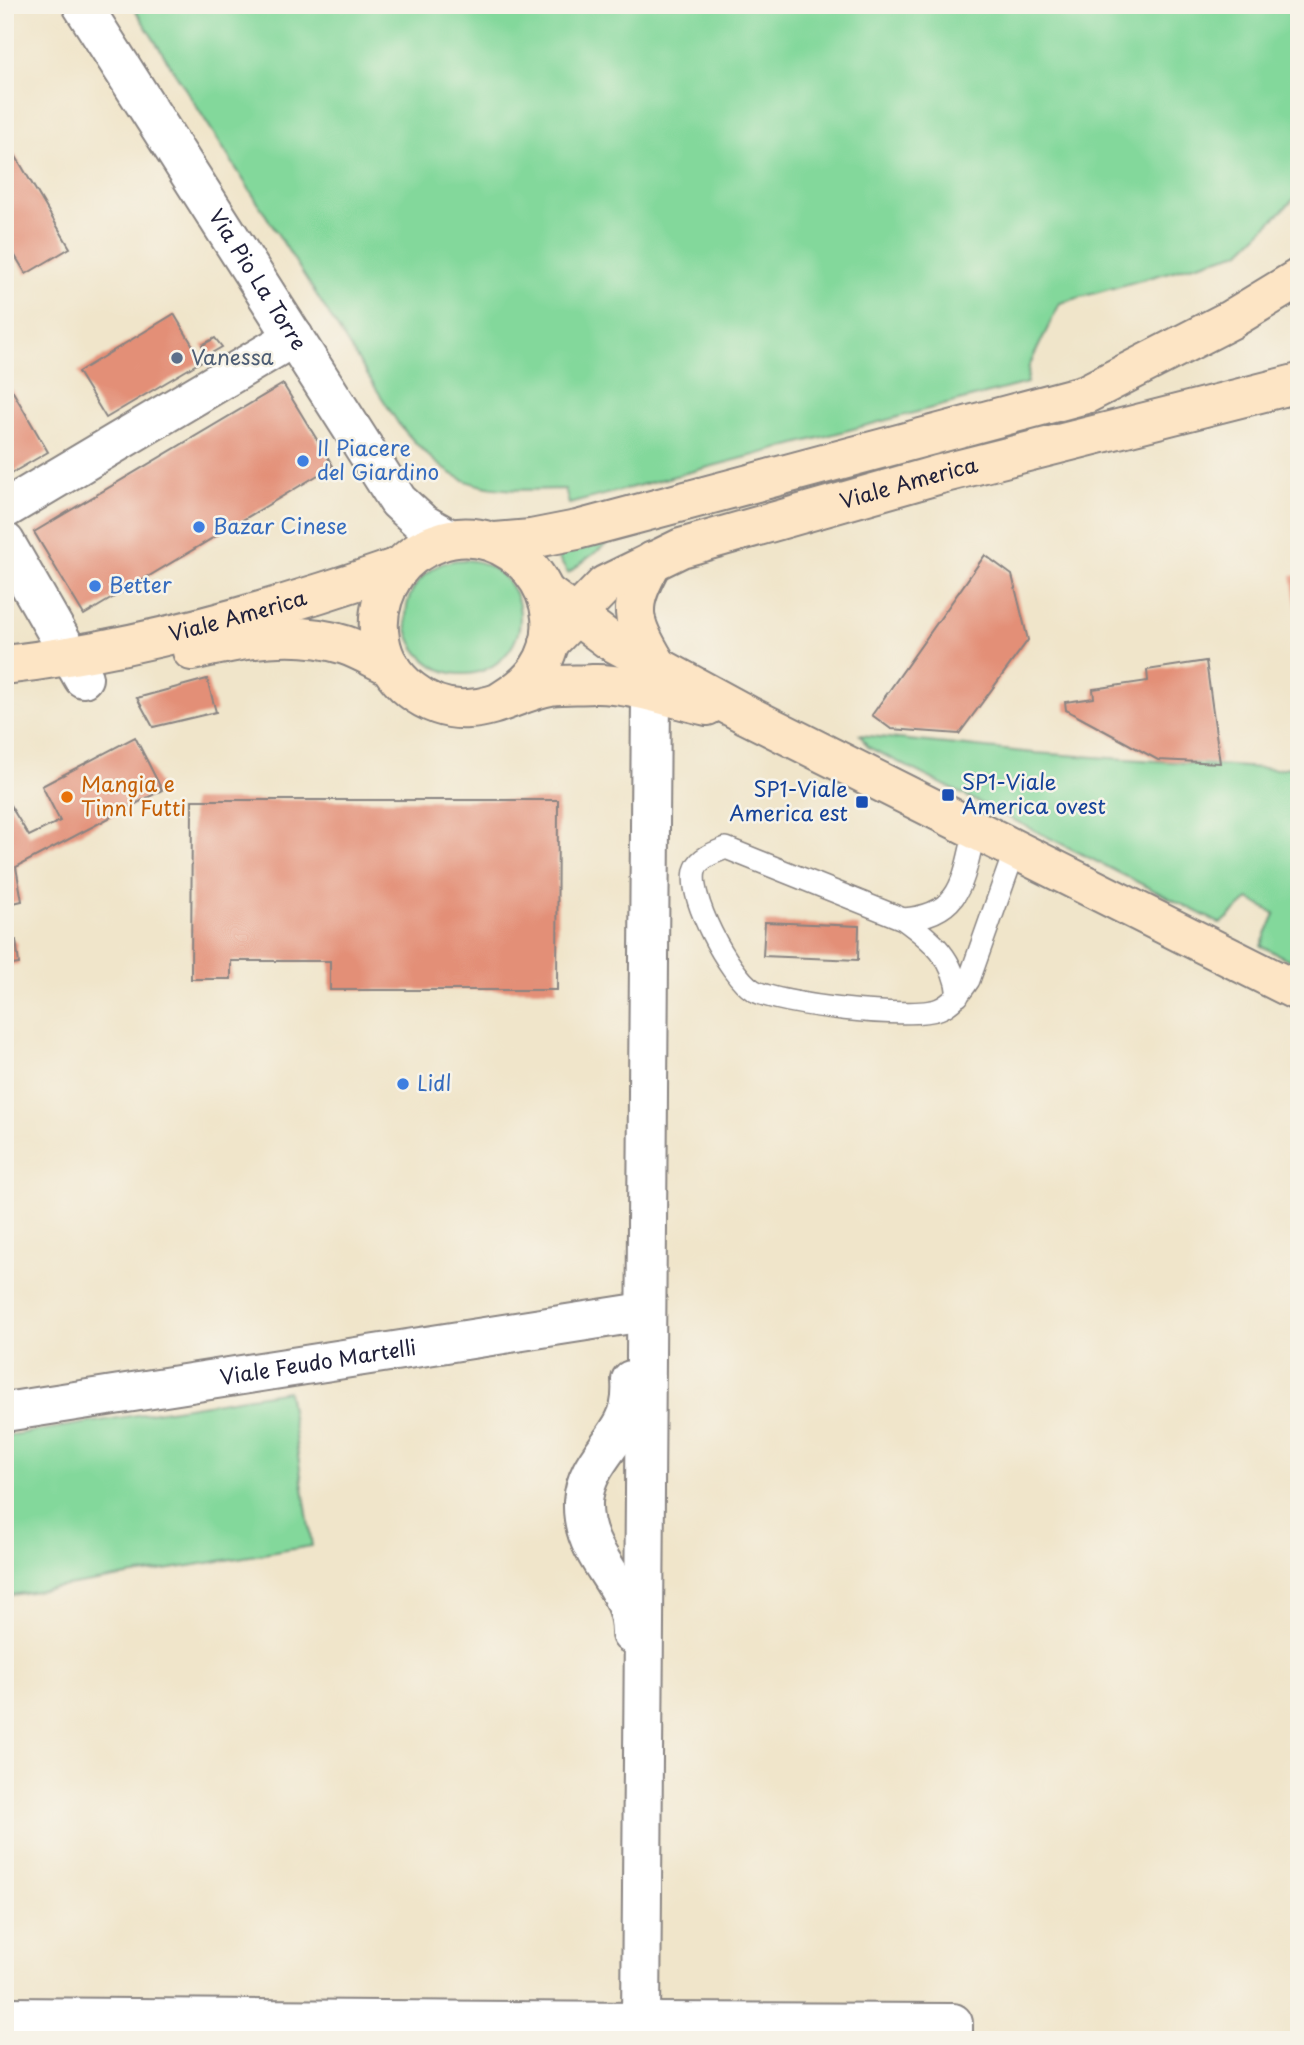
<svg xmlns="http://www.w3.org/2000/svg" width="1304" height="2045" font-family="'Playpen Sans',sans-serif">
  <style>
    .green { fill: #83d89b; stroke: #527d6b; stroke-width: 2 }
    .building { fill: #e38f77 }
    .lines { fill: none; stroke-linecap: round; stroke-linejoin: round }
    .service-casing { stroke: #898482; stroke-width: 24 }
    .minor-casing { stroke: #898482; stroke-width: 42 }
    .secondary-casing { stroke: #898482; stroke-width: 42 }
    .service { stroke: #fff; stroke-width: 21 }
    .minor { stroke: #fff; stroke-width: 38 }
    .secondary { stroke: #fde5c5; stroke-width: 38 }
    .service-dot { fill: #5c6f8a; stroke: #f7f3e8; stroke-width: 2.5 }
    .shop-dot { fill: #3f7fe0; stroke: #f7f3e8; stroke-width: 2.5 }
    .transit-dot { fill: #1a4fb4; stroke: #f7f3e8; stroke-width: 2.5 }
    .food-dot { fill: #e8710a; stroke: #f7f3e8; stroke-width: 2.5 }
    .labels { text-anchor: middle; stroke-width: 5; stroke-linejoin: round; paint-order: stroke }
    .street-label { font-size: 21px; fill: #22223b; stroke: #f7f3e8 }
    .service-label { font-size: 21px; fill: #4e5e75; stroke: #f7f3e8; text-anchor: start }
    .shop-label { font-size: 21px; fill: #366cbe; stroke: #f7f3e8; text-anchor: start }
    .transit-label { font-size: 21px; fill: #164399; stroke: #f7f3e8; text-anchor: start }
    .food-label { font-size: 21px; fill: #c56008; stroke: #f7f3e8; text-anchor: start }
  </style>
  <rect width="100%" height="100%" fill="#f7f3e8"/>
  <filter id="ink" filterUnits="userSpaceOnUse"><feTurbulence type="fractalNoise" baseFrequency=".0143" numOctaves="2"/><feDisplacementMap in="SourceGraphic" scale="14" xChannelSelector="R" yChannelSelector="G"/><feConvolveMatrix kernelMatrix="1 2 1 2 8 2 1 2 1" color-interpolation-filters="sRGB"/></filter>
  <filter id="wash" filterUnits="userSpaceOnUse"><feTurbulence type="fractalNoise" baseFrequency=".00686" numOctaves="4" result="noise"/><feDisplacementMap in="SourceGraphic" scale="28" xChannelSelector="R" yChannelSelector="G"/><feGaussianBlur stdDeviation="1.57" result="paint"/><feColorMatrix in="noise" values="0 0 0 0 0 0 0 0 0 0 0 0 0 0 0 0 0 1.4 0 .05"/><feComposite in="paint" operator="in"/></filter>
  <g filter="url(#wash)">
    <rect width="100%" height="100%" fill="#f0e5ca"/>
    <path class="green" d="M132,5H1299V194L1240,252L1060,303L1029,366L1027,383L569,504L565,489C479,492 455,491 398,423Z
      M616,537L568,573L555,553Z
      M406 617a57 57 0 1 1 114 0a57 57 0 1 1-114 0Z
      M860,735L1034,753L1276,769L1299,766V965L1261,946L1275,914L1249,899L1221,924L868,747Z
      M288,1391L312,1546L5,1596V1436Z"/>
    <g id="blocks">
      <path class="building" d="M5,138L70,248L26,274L5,239Z
        M174,314L202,361L106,418L78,372Z
        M215,338L222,347L208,355L202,345Z
        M5,378L48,452L5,477Z
        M283,384L333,466L84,615L34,532Z
        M985,555L1012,575L1028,640L959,734L891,729L872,715Z
        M1299,575V613L1297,614L1291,576Z
        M1206,661L1220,763L1158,760L1066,710L1065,702L1094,698L1093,689L1148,681L1147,670Z
        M207,679L216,712L153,727L137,698Z
        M135,737L162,790L16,867L22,901L5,905V807L10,805L29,836L60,821L42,786Z
        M192,800H558L557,990H330V961H231V979H191Z
        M765,922L859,926L858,960L763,956Z
        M16,940L19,964L5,966V941Z"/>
    </g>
  </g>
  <g filter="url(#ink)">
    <use href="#blocks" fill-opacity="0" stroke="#898482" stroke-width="2"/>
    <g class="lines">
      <defs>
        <path id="service" d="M975,830C963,879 963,915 903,919L726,848C716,852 700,857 696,868C685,893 730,976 753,990C777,1005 912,1020 939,1009C952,1004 961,992 969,980L1015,850
          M903,919C932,940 955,959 958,996"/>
        <g id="minor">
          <path id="s1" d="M82,5L398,501L422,523L449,538"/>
          <path d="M5,509L294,337"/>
          <path d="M5,542L83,678"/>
          <path id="s2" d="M5,1412L631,1314"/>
          <path d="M631,1634C632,1581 581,1560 583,1502C585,1468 610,1449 624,1422C631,1409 632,1393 631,1380"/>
          <path d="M5,2017L641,2022L651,693"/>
          <path d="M641,2022L953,2023V2040"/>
        </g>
        <g id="secondary">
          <path d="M495,542L531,539L577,530L1086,394L1230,320L1299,278"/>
          <path d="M653,561C627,607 630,619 656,663"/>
          <path d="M547,594L609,640L747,715L1299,992"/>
          <path id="s3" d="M549,643L605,585L681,548L937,475L1299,383"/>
          <path d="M192,651C242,639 295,629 345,645C360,650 375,659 390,666"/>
          <path id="s4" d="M5,665C134,650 278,609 401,566"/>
          <path d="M498,703C514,693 528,684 538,669C582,602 510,515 437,543C420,549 405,559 395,574C382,594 376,616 380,639C386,679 428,712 468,709C497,708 522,691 550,686C564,684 579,685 593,684C630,683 671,698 707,706"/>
        </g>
      </defs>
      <use href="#service" class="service-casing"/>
      <use href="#minor" class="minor-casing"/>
      <use href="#secondary" class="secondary-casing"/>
      <use href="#service" class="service"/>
      <use href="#minor" class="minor"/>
      <use href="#secondary" class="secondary"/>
    </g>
  </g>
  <circle class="service-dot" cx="177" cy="358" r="7"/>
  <g class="shop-dot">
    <circle cx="303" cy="461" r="7"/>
    <circle cx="199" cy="527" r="7"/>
    <circle cx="95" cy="586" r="7"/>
    <circle cx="403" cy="1084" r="7"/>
  </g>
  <g class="transit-dot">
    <rect x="941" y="788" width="14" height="14" rx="3.5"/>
    <rect x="855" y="795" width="14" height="14" rx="3.5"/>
  </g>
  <circle class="food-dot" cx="67" cy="797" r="7"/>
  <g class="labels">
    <g class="street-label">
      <text dy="7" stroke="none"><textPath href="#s1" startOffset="326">Via Pio La Torre</textPath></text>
      <text dy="7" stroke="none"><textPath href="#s3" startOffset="402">Viale America</textPath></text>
      <text dy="7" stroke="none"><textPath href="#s4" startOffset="238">Viale America</textPath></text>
      <text dy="7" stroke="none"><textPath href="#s2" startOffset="317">Viale Feudo Martelli</textPath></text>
    </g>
    <g class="service-label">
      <text x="191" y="365">Vanessa</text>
    </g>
    <g class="shop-label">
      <text x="317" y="456">Il Piacere<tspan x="317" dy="24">del Giardino</tspan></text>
      <text x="213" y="534">Bazar Cinese</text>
      <text x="109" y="593">Better</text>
      <text x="417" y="1091">Lidl</text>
    </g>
    <g class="transit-label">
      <text x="962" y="790">SP1-Viale<tspan x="962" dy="24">America ovest</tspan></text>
      <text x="848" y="797" text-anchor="end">SP1-Viale<tspan x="848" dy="24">America est</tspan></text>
    </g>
    <g class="food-label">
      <text x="81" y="792">Mangia e<tspan x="81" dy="24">Tinni Futti</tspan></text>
    </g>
  </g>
  <rect width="1304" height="2045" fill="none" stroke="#f7f3e8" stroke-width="28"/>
</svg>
